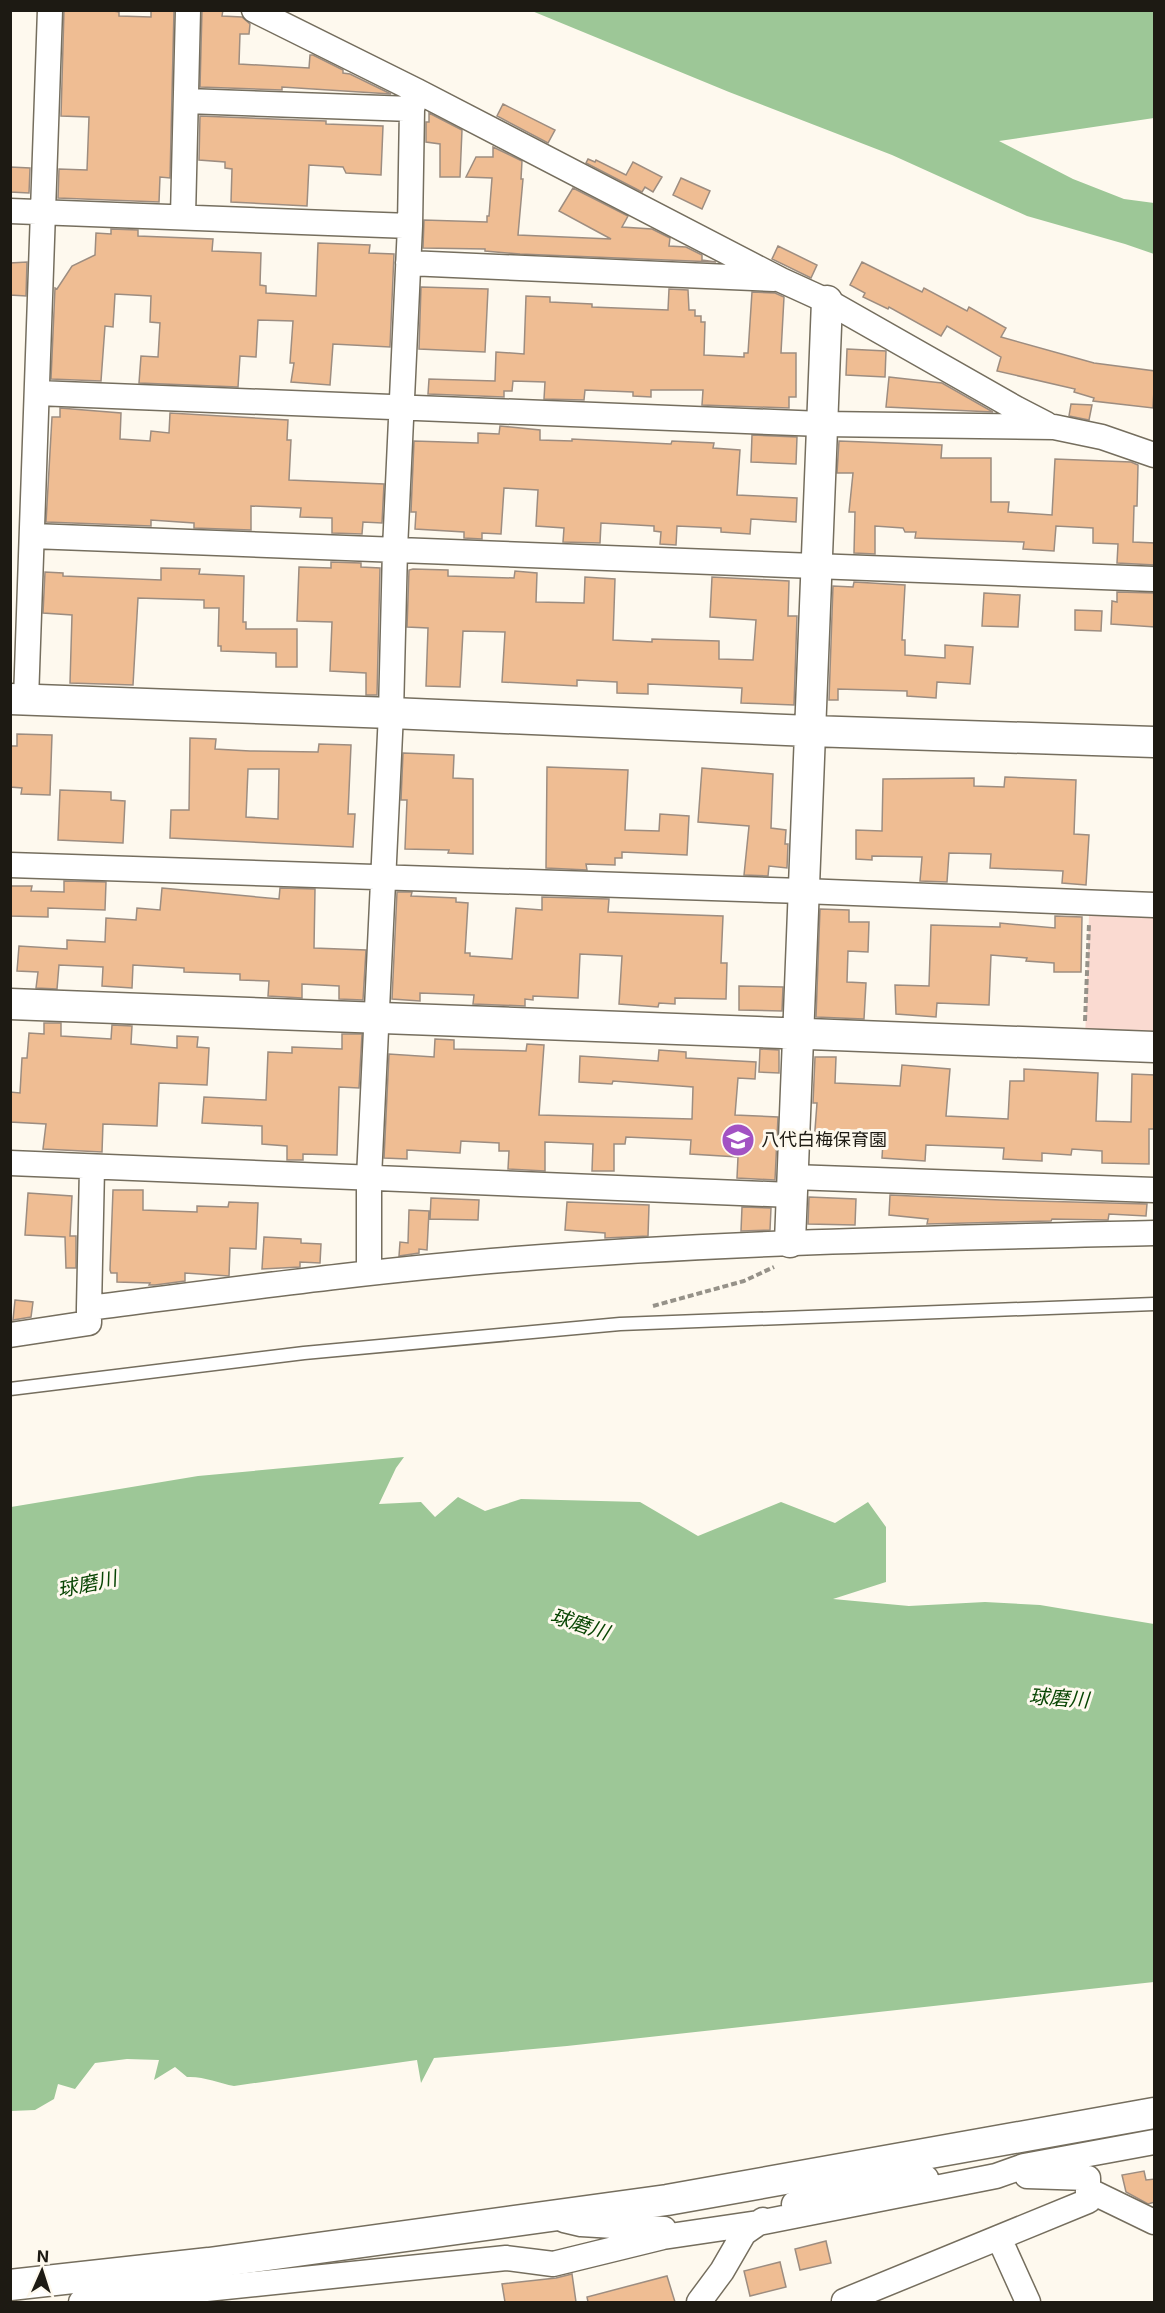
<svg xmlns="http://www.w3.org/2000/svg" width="1165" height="2313" font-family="Inter,'Noto Sans JP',sans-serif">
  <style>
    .green { fill: #fadad1 }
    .water { fill: #9dc797 }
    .building { fill: #efbd93; stroke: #9d8d80; stroke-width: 1.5; fill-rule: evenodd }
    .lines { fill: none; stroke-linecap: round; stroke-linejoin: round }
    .service-casing { stroke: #756e5e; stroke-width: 15 }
    .minor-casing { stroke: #756e5e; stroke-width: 27 }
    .tertiary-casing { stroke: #756e5e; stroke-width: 33 }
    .path { stroke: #969289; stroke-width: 4; stroke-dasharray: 6 3; stroke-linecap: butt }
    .service { stroke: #fff; stroke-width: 12 }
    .minor { stroke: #fff; stroke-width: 24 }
    .tertiary { stroke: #fff; stroke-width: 30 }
    .labels { text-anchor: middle; stroke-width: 6; stroke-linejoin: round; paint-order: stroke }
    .poi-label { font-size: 18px; fill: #1d1a13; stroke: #fef9ee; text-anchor: start }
    .water-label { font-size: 20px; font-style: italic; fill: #084503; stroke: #fef9ee }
  </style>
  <rect width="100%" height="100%" fill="#fef9ee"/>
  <path class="green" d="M1089,915L1154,917V1043L1085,1042Z"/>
  <path class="water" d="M532,11H1154V118L999,141L1073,179L1124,199L1154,203V254L1125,244L1027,216L892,155L729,92Z
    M404,1457L396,1468L379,1504L421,1502L435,1517L458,1497L485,1511L521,1499L640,1502L698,1536L781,1502L835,1523L868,1502L886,1527V1582L833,1599L909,1606L985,1602L1040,1605L1154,1624V1982L567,2046L434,2058L421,2083L417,2060L234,2086C219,2083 203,2076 187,2077L175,2067L154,2080L159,2060L127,2059L95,2063L75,2089L58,2084L54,2099L35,2110L11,2111V1507L198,1476Z"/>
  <path class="building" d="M64,10H108L119,12V16L151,17V10H174L170,178L160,177L159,202L58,198L59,169L87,170L89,117L61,116Z
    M202,10H223L222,16L242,17L250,24L249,34H240L239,64L309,68L310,55H313L343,70V73L350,74L391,94L282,87V90L200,87Z
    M503,104L555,130L548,143L497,116Z
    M429,113L462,130L460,177H440V144L426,142V122H429Z
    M200,116L326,121V124L383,126L381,175L346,173L343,167L309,165L307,206L231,202L232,169L225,168V162L199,160Z
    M493,147L522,161L521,179H523L518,235L611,239L559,211L573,188L628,216L622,227L652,229L670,238L669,246L686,247L702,255V260L716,262L520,254L485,251V249L423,248L424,220L487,222V216H489L492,178L466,177L476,157H493Z
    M588,159L595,162L596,160L626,175L633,162L662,177L653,192L645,187L642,192L586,163Z
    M10,167L30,168L29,193L10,192Z
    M681,178L710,191L702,209L673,195Z
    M111,229L138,230V236L213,239L212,251L261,253L260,285L266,286V293L316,296L318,243L370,245L369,253L394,254L390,347L333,344L330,385L291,382L294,363H290L293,321L258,320L256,357L240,356L238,387L139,383L141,356L158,357L160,323L150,322L151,296L115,294L113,327L105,326L101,381L51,379L55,288L57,289L72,266L95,255L96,233L111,234Z
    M778,246L817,265L811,278L772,259Z
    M27,262L26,296L10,295V263Z
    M862,262L922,292L924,288L967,311L969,307L1006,328L1001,337L1094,363L1155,371L1153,408L1093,401L1094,398L1074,392L1075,389L997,371L1001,357L947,326L941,336L889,307L888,309L863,297L865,293L850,285Z
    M421,287L488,289L485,352L419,349Z
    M669,289L688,290L689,310H695V316H701V322H705L704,355L744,357V353H748L752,292L775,293L784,297L781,353H796V397H789V408L702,405L703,390H651V397L633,396V392L585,390L584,400L544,399L545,382L513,381L512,391H504V397L428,394L429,379L495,381L496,352L524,354L526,296L550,297V302L592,304V307L668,310Z
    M847,349L886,351L885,377L846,375Z
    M889,377L942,383L993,412L886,407Z
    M1071,404L1092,405L1089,420L1069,416Z
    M60,408L121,413L120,439L150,441L151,431L169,433L170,413L288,420L287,440H291L289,480L384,484L382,523L363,522L362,534L332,533V518L300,517L301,508L251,506V530L194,528V523L151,520V526L46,522L52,417H60Z
    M500,426L540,430V440L572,441V439L671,444L672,441L714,443L713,448L740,450L737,495L797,498L796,522L751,519L750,534L721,532V528L677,526L676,545L660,544L661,532L654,531V526L601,523L600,543L563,542L564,528L536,526L538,490L504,488L501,534L482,533V539L464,538V532L415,529L416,512H411L414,441L478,443V433L499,434Z
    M752,435L797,437L796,464L751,462Z
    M839,441L942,445L941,458H991V502H1009L1008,512L1052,515L1055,459L1131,462L1138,465L1137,506H1134L1133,542L1155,543V565L1117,563L1118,544L1093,543V528L1056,526L1054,551L1023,549L1024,542L915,538L916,532H905L903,528L875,526V554L854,553L855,512H849L853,473H837Z
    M331,562L361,563V567L380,568L377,695H366V673L330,671L332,622L297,621L299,567L331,568Z
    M161,568L200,569L199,574L244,576L243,622H246V629H297V667H276V653L221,651V646H218L219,608H204V600L138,598L133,685L70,683L72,615L43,613L45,572L63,573V576L161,580Z
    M413,569L448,570V576L514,578L515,571L537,573L536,602L584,603L585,577L615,579L613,640L652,642V639L719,641V659L753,660L756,620L710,617L712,577L789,581L788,616H797L794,705L741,703L742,688L648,684V694L617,693V682L577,680V686L502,682L505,632L463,631L460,687L426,686L428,628L407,627L409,570Z
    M854,582L905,585L902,640H905V655L945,658V645L973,647L970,684L937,682L936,698L907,696V691L838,689V700H829L833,586L853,587Z
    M1117,592L1155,593V627L1111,624L1112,601L1117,602Z
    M984,593L1020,595L1018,627L982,626Z
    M1075,610L1102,611L1101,631L1075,630Z
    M17,734L52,735L50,795L21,794L22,788L10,787V746H17Z
    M190,738L216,739L215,749L250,751L318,752L319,744L351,745L348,814H355L353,847L170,838L171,810H189ZM248,769H279L278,819L246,817Z
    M403,753L454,755L453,778L473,779V854L448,853L449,850L405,849L407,800H401Z
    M547,767L628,770L625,830L659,831L660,814L689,816L687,855L622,852V858H615V865L586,864L587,870L546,868Z
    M702,768L773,774L771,828L786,830L785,844H788L787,868L769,866L768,876L744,875L749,826L698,822Z
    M1005,777L1076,780L1074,834L1089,835L1086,885L1062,883L1063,871L990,868L991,854L949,853L947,882L920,881L922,857L872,856V860L856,859V830L882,831L883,779L974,778V786L1004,787Z
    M60,790L111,792V800L125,801L123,843L58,840Z
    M64,881L106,882L105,910L48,908V917L10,916V886H32L31,891L64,892Z
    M162,888L279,899L280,888L315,889L314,948L366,950L363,1000L339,999V986L302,984V998L268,996L269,981L240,980V974L184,972V968L133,965L132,988L102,986L103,967L59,965L57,989L36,988L38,972L17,971L19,946L67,949V940L105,942L106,918L136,920L137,908L160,910Z
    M397,892H412L411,896L456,898V902L468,903L465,953H470V956L512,959L516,908L542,910V897L609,899L608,912L723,916L721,963H727L726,999L675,998V1004L659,1003L658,1007L619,1004L622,956L580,954L578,998L533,996V1000L525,999V1006L473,1004L474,995L420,993V1001L392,999Z
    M820,909L849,910V922H869L868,952L848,951L847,982L866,983L864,1019L816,1017Z
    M1055,916L1082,917L1081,972H1054V963L1026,961L1027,958L991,955L989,1005L937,1003L936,1017L896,1014L895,985L929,986L931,925L1000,927V923L1055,928Z
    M739,986L783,987L782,1011L739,1010Z
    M44,1023H61V1036L111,1039L112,1025L132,1026L131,1044L177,1048V1036L198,1037L197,1047L209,1048L207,1085L159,1083L157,1126L103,1124L102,1152L43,1149L46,1124L10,1122V1092L20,1093L22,1058H27L29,1033L44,1034Z
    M342,1034H362L359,1088L339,1087L337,1155L303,1154V1160H287V1146L262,1144V1126L202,1123L204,1097L266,1100L268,1052L292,1053V1047L342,1049Z
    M435,1039L454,1040V1049L526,1051L527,1044L544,1045L539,1115L692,1119L693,1087L613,1081L612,1084L579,1082L580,1056L658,1061L659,1050L686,1052V1058L756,1062L755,1079L738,1078L735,1115L778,1117L775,1180L737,1178L738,1157L690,1154L691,1140L626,1137L625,1144H614V1171H592L593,1144L545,1142V1171L508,1169L509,1151H499V1143L461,1141L460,1153L407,1150V1159L384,1158L389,1054L434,1057Z
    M760,1049L779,1050V1073L759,1072Z
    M815,1057H836L835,1083L900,1086L902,1065L950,1069L946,1116L1008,1119L1010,1081H1024V1069L1098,1073L1096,1121L1131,1122L1132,1074L1155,1075V1129H1149V1164L1102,1163V1151L1072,1149L1071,1155L1042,1153V1161L1003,1159L1004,1148L926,1145L925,1161L882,1158L883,1141L834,1136V1144L814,1143L817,1103H813Z
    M113,1190H143V1210L197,1212V1206L228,1207L229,1202L258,1203L256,1249L230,1248L229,1276L185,1273V1281L155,1285H149L150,1283L117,1282V1273H111L110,1270Z
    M28,1193L72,1196L70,1236H76V1268H66L65,1237L25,1235Z
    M890,1195L1001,1200L1147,1204L1146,1216L1109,1214L1108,1220L1052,1219L1051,1221L927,1224L928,1219L889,1215Z
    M809,1197L856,1199L855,1225L808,1224Z
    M431,1198L479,1200L478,1220L430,1219Z
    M567,1202L649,1205L648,1236L605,1238V1233L565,1230Z
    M742,1207L771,1208L770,1230L741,1231Z
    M409,1210L429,1211L427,1250L419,1249V1253L399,1256L400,1242L408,1243Z
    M264,1237L301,1239V1243L321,1244L320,1263L300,1262V1267L262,1269Z
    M15,1300L33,1302L31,1317L13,1320Z
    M1144,2171L1146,2180L1155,2179V2202L1148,2204L1126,2192L1122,2175Z
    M826,2241L831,2263L800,2270L795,2249Z
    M780,2262L786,2287L750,2296L744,2271Z
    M572,2274L576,2302H505L502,2284L556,2278Z
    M667,2276L675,2302H588L587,2297Z"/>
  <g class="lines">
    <defs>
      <path id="service" d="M10,1389L304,1353L620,1324L1154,1304"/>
      <path id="minor" d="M254,10L417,91L781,280L827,301L1017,409L1046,424
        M186,101L412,109
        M10,211L410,226
        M183,216L188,10
        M408,263L774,279
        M37,393L822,424L1054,427L1102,437L1154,455
        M32,536L1154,579
        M26,700L50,10
        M10,865L803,891L1154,905
        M10,1163L791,1195
        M792,1177L1154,1190
        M369,1272V1178L391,713L395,549L410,226L412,109L417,91
        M89,1308L92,1168
        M10,1335L89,1323V1308C231,1290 373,1270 516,1259C729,1242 941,1238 1154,1233
        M866,2180L926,2178
        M1088,2190L1154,2222
        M794,2204L866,2180L863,2165
        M564,2220L581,2224L664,2229
        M999,2238L1028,2302
        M81,2302L506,2258L553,2264L663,2237L758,2223L996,2176L1024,2166L1154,2142
        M699,2302L722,2271L744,2233L763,2220
        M845,2302L844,2301L1088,2201V2178L1027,2176"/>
      <path id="tertiary" d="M10,699L391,713L810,731L1154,742
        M10,1004L1154,1047
        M790,1242L827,301
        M10,2285L209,2263L667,2200L1154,2113"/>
    </defs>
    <use href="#service" class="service-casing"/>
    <use href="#minor" class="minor-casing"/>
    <use href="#tertiary" class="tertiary-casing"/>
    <path class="path" d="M1085,1021L1089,924
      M653,1306L744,1281L774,1267"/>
    <use href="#service" class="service"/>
    <use href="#minor" class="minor"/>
    <use href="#tertiary" class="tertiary"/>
  </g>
  <defs>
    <symbol id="school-disc" viewBox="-11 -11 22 22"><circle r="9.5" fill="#a252c3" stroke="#fef9ee"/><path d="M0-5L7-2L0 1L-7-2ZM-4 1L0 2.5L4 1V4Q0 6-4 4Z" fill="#fff"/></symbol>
  </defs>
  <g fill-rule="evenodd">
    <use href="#school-disc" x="719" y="1121" width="38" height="38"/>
  </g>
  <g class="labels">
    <g class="poi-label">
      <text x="761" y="1146">八代白梅保育園</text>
    </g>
    <g class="water-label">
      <text transform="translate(87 1584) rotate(-12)" y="7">球磨川</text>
      <text transform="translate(580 1624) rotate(18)" y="7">球磨川</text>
      <text transform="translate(1059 1698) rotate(4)" y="7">球磨川</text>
    </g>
  </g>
  <rect width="1165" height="2313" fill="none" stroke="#1d1a13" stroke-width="24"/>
  <g transform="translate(42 2271) rotate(3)" stroke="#fef9ee" stroke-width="4.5" paint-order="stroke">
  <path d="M0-4.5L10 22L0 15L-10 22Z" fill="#1d1a13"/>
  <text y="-9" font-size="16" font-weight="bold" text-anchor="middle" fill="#1d1a13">N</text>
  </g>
</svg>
